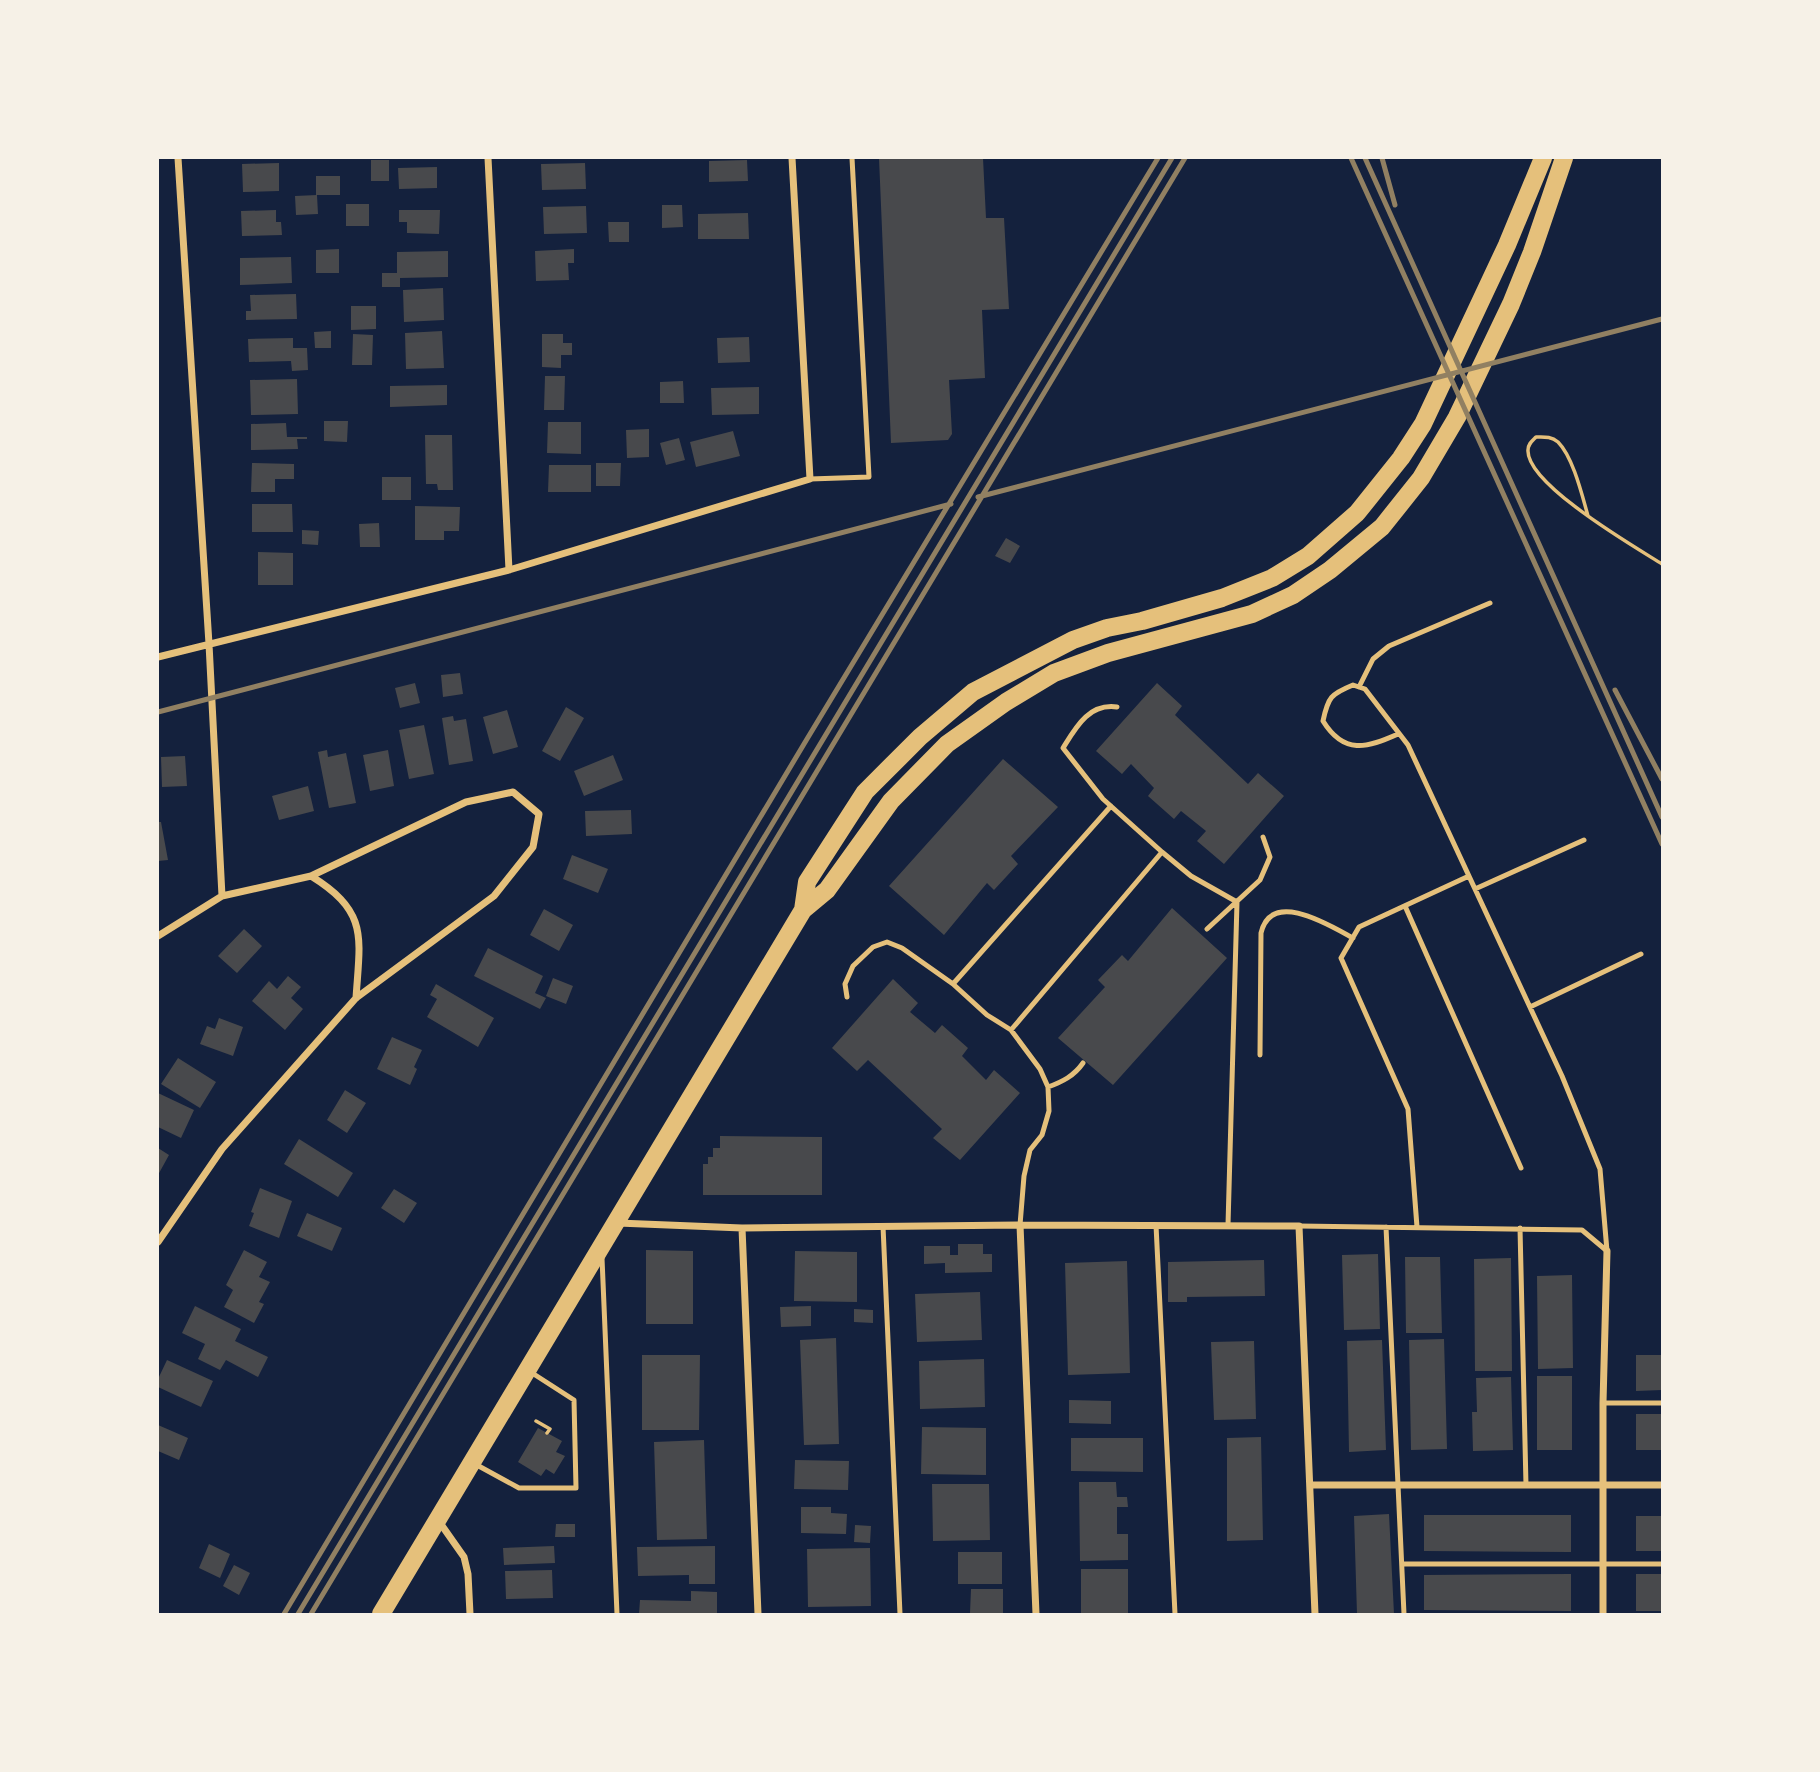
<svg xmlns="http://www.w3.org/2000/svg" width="1820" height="1772" font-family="'Fira Sans',sans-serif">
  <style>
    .building { fill: #48494c }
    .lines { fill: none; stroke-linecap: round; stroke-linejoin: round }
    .path { stroke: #e5c07b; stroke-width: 3.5 }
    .service { stroke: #e5c07b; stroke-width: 5 }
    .minor { stroke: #e5c07b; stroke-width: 7 }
    .primary { stroke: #e5c07b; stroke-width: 18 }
    .rail { stroke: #918062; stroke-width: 5 }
  </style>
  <rect width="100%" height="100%" fill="#14213d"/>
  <path class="building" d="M879,158H983L986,218H1004L1009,309L982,310L985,378L949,380L952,434L948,440L891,443Z
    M371,160H389V181H371Z
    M747,160L748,181L709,182V161Z
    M279,163V191L243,192L242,164Z
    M585,163L586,189L542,190L541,164Z
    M437,167V188L399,189L398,168Z
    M316,176H340V195H316Z
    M317,195L318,214L296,215L295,196Z
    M346,204H369V226H346Z
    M662,205H682L683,227L662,228Z
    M586,206L587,233L544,234L543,207Z
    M276,210V222H281L282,235L242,236L241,211Z
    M399,210H440L439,234L407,233V222H399Z
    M748,213L749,239H698V214Z
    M608,222H629V242H609Z
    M339,249V273H316V250Z
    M574,249V263H568L569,280L536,281L535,251Z
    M448,251V277L400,278V287H382V273H397V252Z
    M291,257L292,283L240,285V258Z
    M443,288L444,320L404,322L403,290Z
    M296,294L297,319L246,320V311H251L250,295Z
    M351,306H376V329L351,330Z
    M331,331V348H315L314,332Z
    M442,331L444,368L406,369L405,333Z
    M353,334L373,335L372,365H352Z
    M542,334H563V343H572V355H561V368L542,367Z
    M749,337L750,362L718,363L717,338Z
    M293,338V348H307L308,370L292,371L291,361L249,362L248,339Z
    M545,376H565L564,410H544Z
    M297,379L298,414L251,415L250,380Z
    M683,381L684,403H660V382Z
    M447,385V405L390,407V386Z
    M759,387V414L712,415L711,388Z
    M324,421H348L347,442L324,441Z
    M548,422H581V454L547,453Z
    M286,423L287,437H307V439H297L298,449L251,450V424Z
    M649,429V457L627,458L626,430Z
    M733,431L740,456L696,467L690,442Z
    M425,435H452L453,490H438L437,484H426Z
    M679,438L685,460L666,465L660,443Z
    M252,463L294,464V479H275V492H251Z
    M596,463H621L620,486H596Z
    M549,465H591V492H548Z
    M382,477H411V500H382Z
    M252,504H292L293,532H252Z
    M415,506L460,507L459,531H444V540H415Z
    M379,523L380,547H360L359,524Z
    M302,530L319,531L318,545L302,544Z
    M1006,538L1020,546L1010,563L995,556Z
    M258,552L293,553V585H258Z
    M460,673L463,694L443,697L441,675Z
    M415,683L420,703L400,708L395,688Z
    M1157,683L1182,706L1175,715L1248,784L1258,773L1284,796L1224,864L1197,841L1206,831L1181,811L1174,819L1148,796L1154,788L1131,764L1122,774L1096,751Z
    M566,707L584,718L560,761L542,751Z
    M507,710L518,747L493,754L483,717Z
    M453,716L454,721L466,719L473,761L449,765L442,718Z
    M424,725L434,774L409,779L399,730Z
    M327,750L328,757L346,753L356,803L329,808L318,752Z
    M388,750L394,786L370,791L363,755Z
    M613,755L623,780L584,796L574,771Z
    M185,756L187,786L162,787L161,757Z
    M1003,759L1058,807L1011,856L1018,864L994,890L987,883L944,935L889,886Z
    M308,786L314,811L279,820L272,796Z
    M631,810L632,834L586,836L585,811Z
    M158,822H161L168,860L158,861Z
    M572,855L608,869L598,893L563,879Z
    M1172,908L1227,958L1113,1085L1058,1038L1105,987L1098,980L1122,955L1128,961Z
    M544,909L573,925L559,951L530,935Z
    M244,929L262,946L237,973L218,956Z
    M488,948L543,976L535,993L546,998L540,1009L474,976Z
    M288,976L301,987L291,998L303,1009L285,1030L252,1001L269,981L277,989Z
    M553,978L573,986L566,1004L546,996Z
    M893,979L918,1003L910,1012L935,1033L942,1025L968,1048L962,1056L986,1080L994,1070L1020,1093L960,1160L933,1138L942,1129L868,1060L857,1071L832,1048Z
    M436,984L494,1018L478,1047L427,1017L437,999L430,995Z
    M219,1018L243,1027L233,1056L200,1044L207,1026L215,1029Z
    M392,1037L422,1050L414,1067L417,1069L410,1085L377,1069Z
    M178,1058L216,1082L200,1108L161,1084Z
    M345,1090L366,1103L347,1133L327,1120Z
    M158,1093L194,1110L181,1138L158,1127Z
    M720,1136L822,1137V1195H703V1164H708V1157H713V1148H720Z
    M299,1139L353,1173L338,1197L284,1164Z
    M158,1148L169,1155L158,1175Z
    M260,1188L292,1201L279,1238L249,1226L254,1213L251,1212Z
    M394,1189L417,1203L404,1223L381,1208Z
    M307,1213L342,1228L332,1251L297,1236Z
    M958,1244H983V1254H992V1272L945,1273V1263L924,1264V1246H950V1255H958Z
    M244,1250L267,1262L259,1277L270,1282L259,1302L264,1304L254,1323L224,1307L233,1290L226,1285Z
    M646,1250L693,1251V1324H646Z
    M795,1251L857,1252V1302L794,1301Z
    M1378,1254L1380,1329L1344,1330L1342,1255Z
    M1405,1257H1440L1442,1333H1406Z
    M1511,1258L1512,1371H1475L1474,1259Z
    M1264,1260L1265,1296L1187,1297V1302H1168V1262Z
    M1127,1261L1130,1373L1068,1375L1065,1263Z
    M1572,1275L1573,1368L1538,1369L1537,1276Z
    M980,1292L982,1340L917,1342L915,1294Z
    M195,1306L241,1329L235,1341L268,1357L258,1377L226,1360L220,1370L198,1359L205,1344L182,1333Z
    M811,1306V1326L781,1327L780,1307Z
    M854,1309L873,1310V1323L854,1322Z
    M836,1338L839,1444L804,1445L800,1340Z
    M1444,1339L1447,1449L1411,1450L1409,1340Z
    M1382,1340L1386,1450L1349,1452L1347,1341Z
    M1254,1341L1256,1419L1214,1420L1211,1342Z
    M642,1355H700L699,1430H642Z
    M1636,1355H1662V1390L1636,1391Z
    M984,1359L985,1407L920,1409L919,1361Z
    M167,1360L213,1381L201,1407L158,1387V1379Z
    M1537,1376H1572V1450H1537Z
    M1511,1377L1513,1450L1473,1451L1472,1412H1477L1476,1378Z
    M1069,1400L1111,1401V1424L1069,1423Z
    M1636,1414H1662V1450H1636Z
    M158,1425L188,1438L179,1460L158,1451Z
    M922,1427L986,1428V1475L921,1474Z
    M538,1428L562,1441L556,1452L565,1456L554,1474L546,1469L541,1476L518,1462Z
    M1261,1437L1263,1540L1227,1541V1438Z
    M1071,1438H1143V1472L1071,1471Z
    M704,1440L707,1539L657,1540L654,1442Z
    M795,1460L849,1461L848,1490L794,1489Z
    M1079,1482H1116L1117,1497H1127L1128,1507H1117V1534H1128V1560L1080,1561Z
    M932,1484H989L990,1540L933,1541Z
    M801,1507H831V1513L847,1514L846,1534L801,1533Z
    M1389,1514L1394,1614H1357L1354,1516Z
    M1424,1515H1571V1552L1424,1551Z
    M1636,1516H1662V1551H1636Z
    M556,1524H575V1537H555Z
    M855,1525L871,1526L870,1543L854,1542Z
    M209,1544L230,1554L220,1578L199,1568Z
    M554,1546L555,1563L504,1565L503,1548Z
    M715,1546V1584H689V1575L638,1576L637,1547Z
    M870,1548L871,1606L808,1607L807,1549Z
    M958,1552H1002V1584H958Z
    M234,1565L250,1573L239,1595L223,1586Z
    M1081,1569H1128V1614H1081Z
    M552,1570L553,1598L506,1599L505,1571Z
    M1571,1574V1611L1424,1610V1575Z
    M1636,1574H1662V1611H1636Z
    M971,1589H1003V1614L970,1613Z
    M691,1591L717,1592V1614H639L640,1600L691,1601Z"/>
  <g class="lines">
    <path class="path" d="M1588,516C1582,495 1573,457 1558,442C1551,436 1544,437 1536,437C1532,441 1528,444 1528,450C1526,484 1635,547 1662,564
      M536,1421L550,1429L547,1433"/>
    <path class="service" d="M810,479L869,477L852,158
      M1359,687L1373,659L1389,646L1490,603
      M1117,707C1089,703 1076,727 1063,748L1103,799L1162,852L1191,876L1237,902L1228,1225
      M1398,734C1367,748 1344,755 1323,721C1328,697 1331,694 1353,685L1365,689L1408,745L1562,1076L1600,1169L1607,1251
      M1475,889L1584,840
      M1405,906L1521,1168
      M1207,929L1260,880L1270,857L1263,837
      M953,984L1111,806
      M847,997L845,984L853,966L873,947L887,942L902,948L953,984L987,1015L1011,1030L1040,1069L1048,1087L1049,1111L1042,1135L1030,1150L1024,1176L1020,1225
      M1530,1007L1641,954
      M1011,1030L1162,852
      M1260,1055L1261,933C1271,889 1329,925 1353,938
      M1048,1087C1062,1082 1074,1076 1083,1063
      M1156,1225L1175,1614
      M883,1226L900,1614
      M1299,1226L1582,1230L1607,1251
      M1386,1227L1404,1614
      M1417,1227L1408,1109L1341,958L1359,927L1469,876
      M1520,1228L1526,1485
      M602,1258L617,1614
      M1603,1403H1662
      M475,1464L519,1488H576L574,1400L529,1371
      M1402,1564H1662"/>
    <path class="minor" d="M178,158L209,644L222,896
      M488,158L509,570
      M158,657L509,570L810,479L792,158
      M311,876C369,912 360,937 356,998
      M158,936L222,896L311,876L466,802L513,792L539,814L533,847L494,896L356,998L222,1149L158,1242
      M618,1223L742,1228L1020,1225L1299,1226L1315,1614
      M1020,1225L1036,1614
      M742,1228L758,1614
      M1310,1485H1662
      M438,1520L464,1557L468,1574L470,1614
      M1603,1614V1403L1607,1251"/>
    <path class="primary" d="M803,910L807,882L865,792L920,737L973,692L1073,640L1107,628L1142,621L1222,598L1272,578L1308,556L1357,513L1401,458L1423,424L1507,245L1543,158
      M381,1614L803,910L827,890L891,801L947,744L1006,702L1054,673L1108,653L1252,614L1293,595L1330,570L1382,527L1421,478L1457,417L1511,304L1532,252L1564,158"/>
    <path class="rail" d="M1351,158L1662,844
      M1365,158L1662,817
      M1382,158L1395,205
      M978,497L1662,319
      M1615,690L1662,779
      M158,712L951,504
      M284,1614L807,739L1158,158
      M298,1614L1172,158
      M311,1614L1185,158"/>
  </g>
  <rect width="1820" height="1772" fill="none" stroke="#f6f1e7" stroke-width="318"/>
</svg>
